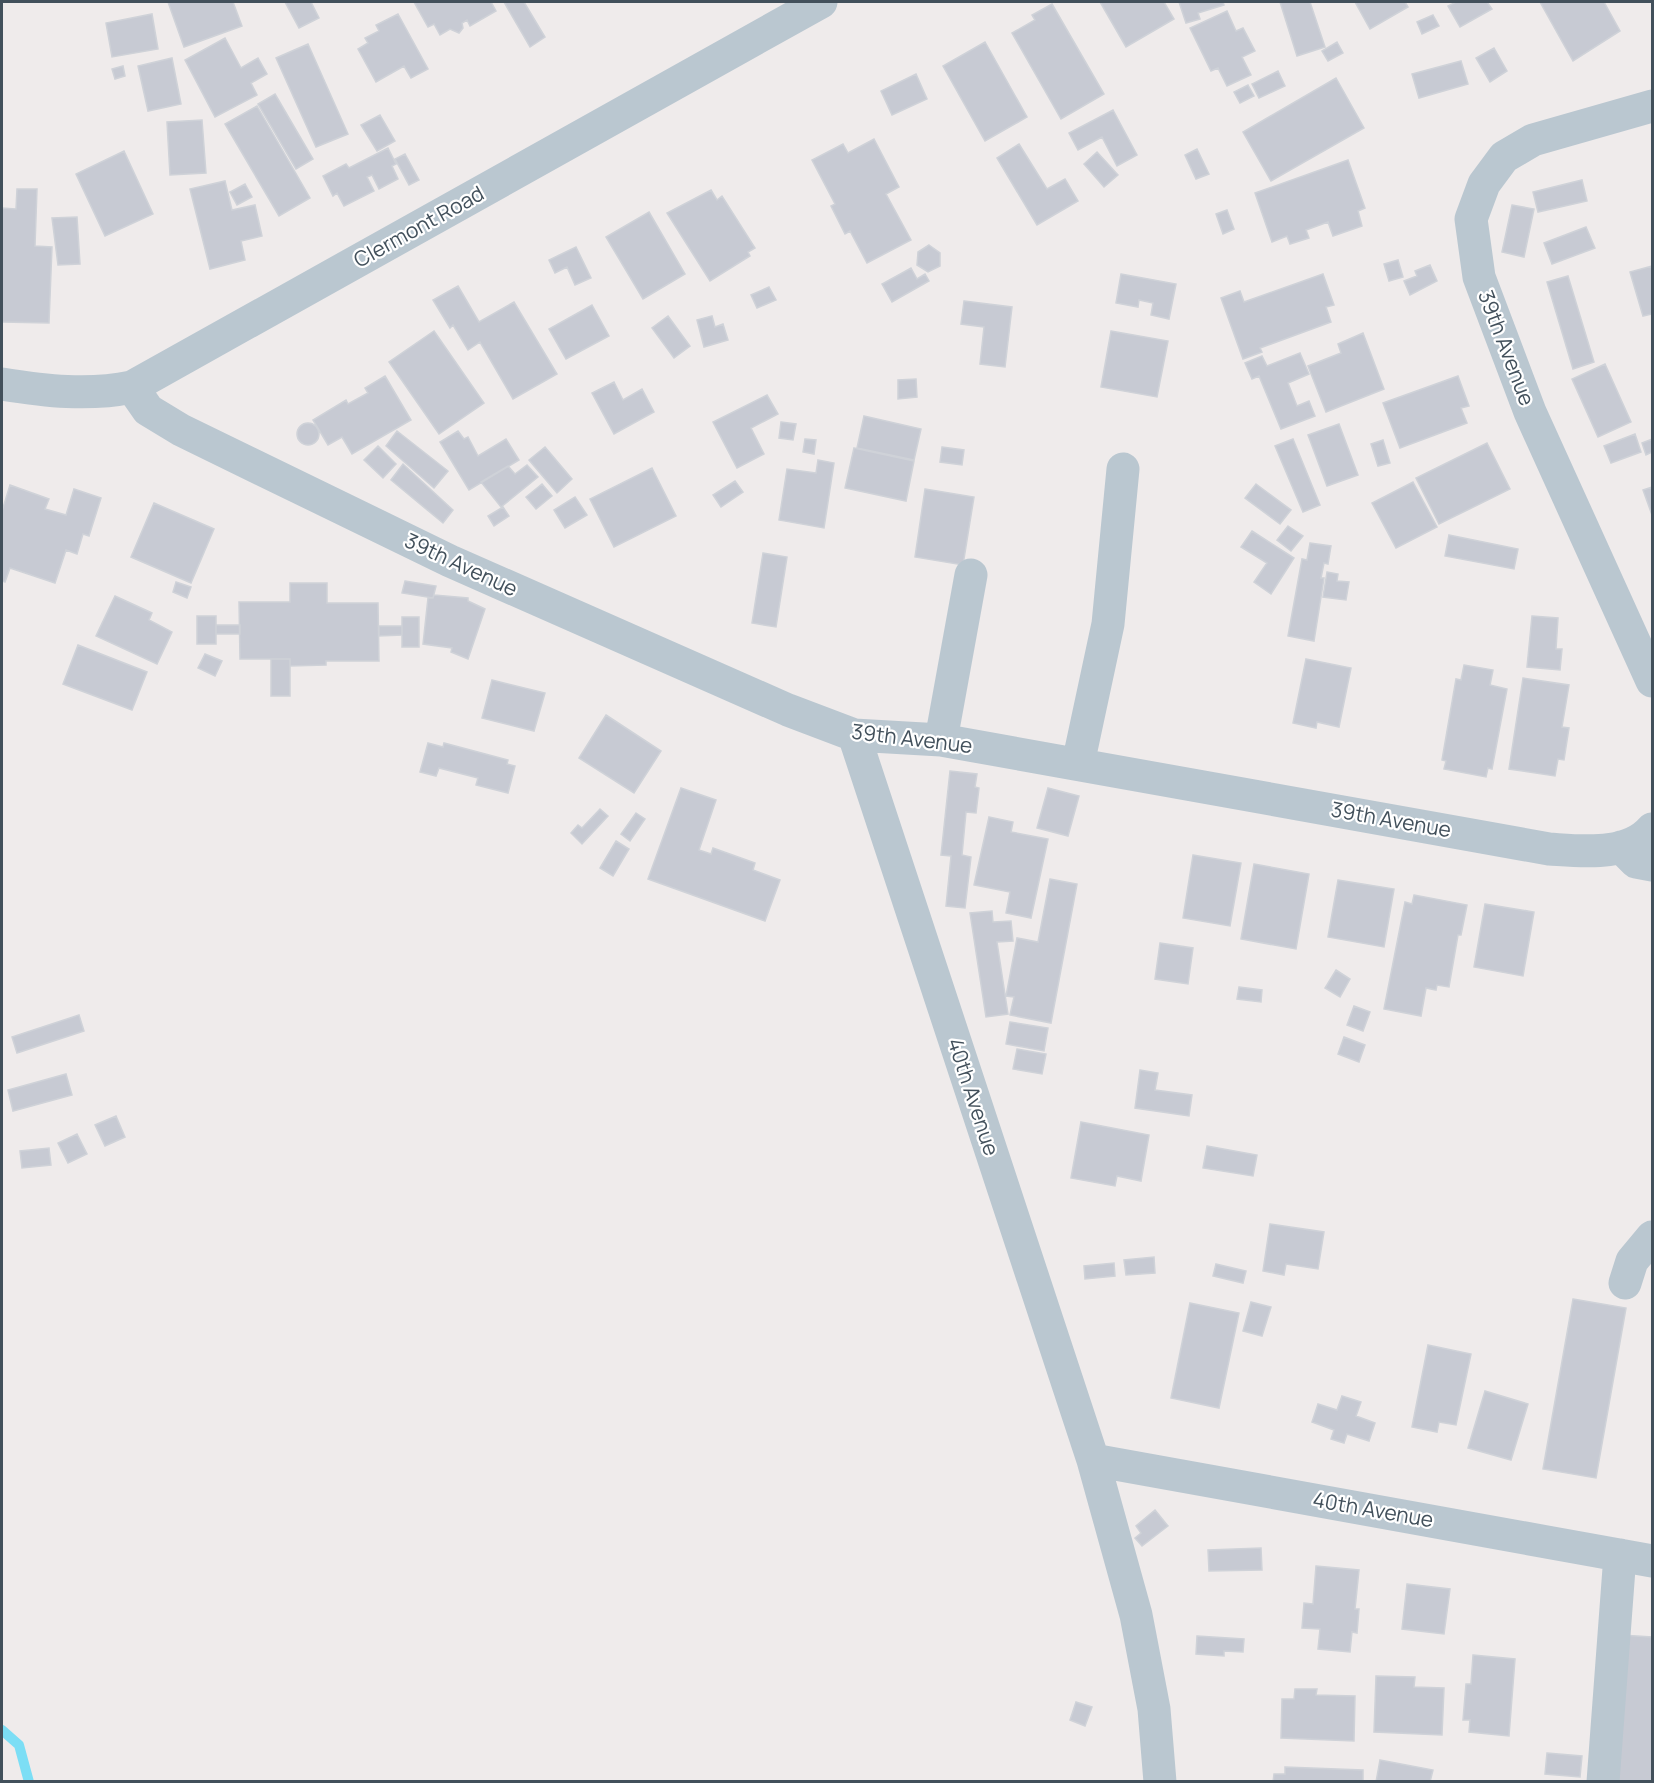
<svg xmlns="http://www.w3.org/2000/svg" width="1654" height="1783" font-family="Manrope,sans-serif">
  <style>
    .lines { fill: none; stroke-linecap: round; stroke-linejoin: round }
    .stream { stroke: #7cdef5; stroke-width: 10 }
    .building { fill: #c7cad3; stroke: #cfd2d8; stroke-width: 1.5 }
    .minor { stroke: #bac7d0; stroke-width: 33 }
    .labels { text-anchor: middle; stroke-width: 4.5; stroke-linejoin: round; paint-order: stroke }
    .street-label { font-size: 21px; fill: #42505b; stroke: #fff }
  </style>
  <rect width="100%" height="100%" fill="#efebeb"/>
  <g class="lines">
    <path class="stream" d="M2,1730L19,1745L29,1782"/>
  </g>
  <path class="building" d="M168,2H233L242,26L184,47Z
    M285,2H311L319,18L299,28Z
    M414,2H491L496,11L470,26L467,20L462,23L463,28L459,33L450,29L440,35L434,24L428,27Z
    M504,2H524L545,37L530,47Z
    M1100,2H1164L1174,19L1126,47Z
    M1179,2H1223L1224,5L1198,13L1200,19L1186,23Z
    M1280,2H1310L1325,47L1297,56Z
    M1355,2H1405L1408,7L1370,29Z
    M1456,2H1487L1492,9L1460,27L1448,6Z
    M1540,2H1604L1620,31L1573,61Z
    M1052,4L1104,94L1061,119L1012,33L1035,20L1032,15Z
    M1227,11L1236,31L1243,28L1255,51L1242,57L1251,75L1227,86L1218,68L1211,71L1190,28Z
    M152,14L158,49L112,57L106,23Z
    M398,14L428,69L411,78L404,66L376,82L358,49L368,43L365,38L379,31L376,25Z
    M1433,15L1439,26L1422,34L1417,22Z
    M225,38L241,68L258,58L267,74L251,83L257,95L215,117L185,60Z
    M985,42L1027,117L985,141L943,66Z
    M1337,42L1343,53L1328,61L1322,51Z
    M308,44L348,134L316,147L276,58Z
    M1494,48L1507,71L1490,82L1476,58Z
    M172,58L181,104L148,111L138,66Z
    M1461,61L1468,84L1419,98L1412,74Z
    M123,66L125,76L115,79L112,69Z
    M1278,71L1285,86L1259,98L1252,84Z
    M916,74L927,99L892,115L881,91Z
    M1336,78L1364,128L1271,181L1243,132Z
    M1248,85L1254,96L1240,103L1234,92Z
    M275,94L313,159L296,169L258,104Z
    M257,106L310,198L279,216L225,124Z
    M1113,110L1137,155L1117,166L1102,137L1078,150L1069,133Z
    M380,115L395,141L377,151L361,125Z
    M202,120L206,173L170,175L167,122Z
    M874,139L899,187L886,194L911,240L867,263L850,231L845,234L831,206L835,204L812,160L843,144L848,153Z
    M1019,144L1047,189L1065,179L1078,201L1037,225L997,158Z
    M388,148L396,164L392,166L398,179L379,189L372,175L367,177L374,191L344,206L337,193L333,196L323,176L346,164L349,168Z
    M1197,149L1209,174L1196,179L1185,155Z
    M124,151L153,214L105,236L76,174Z
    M1097,152L1118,175L1104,187L1084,164Z
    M405,154L419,180L409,185L395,159Z
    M1348,160L1365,208L1358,211L1362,226L1333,236L1328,222L1306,230L1309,238L1290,244L1287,236L1272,242L1255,193Z
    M1582,180L1587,201L1538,212L1533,192Z
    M225,181L232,210L255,205L262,236L241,241L245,260L210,269L190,189Z
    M245,184L252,197L237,205L230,192Z
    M17,189H37L35,246L52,247L49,323L2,322V208L16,209Z
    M711,190L717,200L722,196L755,248L748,252L750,256L710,281L667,213Z
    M1512,205L1534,209L1524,257L1502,252Z
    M1227,210L1234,229L1223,234L1216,214Z
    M649,212L685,274L643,299L606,237Z
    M77,217L80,264L58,265L52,218Z
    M1586,227L1595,248L1552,264L1544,243Z
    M929,245L940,253V266L928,272L917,265L918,252Z
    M576,247L591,278L575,285L567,267L555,273L549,260Z
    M1398,260L1403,277L1389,281L1384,264Z
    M1430,265L1437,281L1410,295L1404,281L1417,276L1415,271Z
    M1652,266V314L1643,316L1630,272Z
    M911,268L917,279L925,274L929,281L892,302L882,284Z
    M1121,274L1176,284L1169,319L1151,315L1153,303L1139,300L1138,307L1116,303Z
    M1323,274L1334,305L1326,307L1331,322L1260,348L1262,352L1243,359L1221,298L1240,291L1244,302Z
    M1568,276L1594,362L1573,369L1547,282Z
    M458,286L479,322L514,302L557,374L513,399L480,342L468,350L453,325L450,328L433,300Z
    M769,287L776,300L757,308L751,295Z
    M964,301L1012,307L1005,367L980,364L984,327L961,324Z
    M592,305L609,336L566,359L549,329Z
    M668,316L690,346L674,358L652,328Z
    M712,316L715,327L723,324L728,340L704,347L697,320Z
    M434,331L484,403L439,434L389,362Z
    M1111,331L1168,341L1157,397L1101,387Z
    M1363,333L1384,389L1326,412L1308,366L1341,353L1338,344Z
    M1300,353L1309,374L1288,383L1297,406L1309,401L1315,416L1281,429L1259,376L1252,379L1245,363L1262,356L1267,366Z
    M1605,364L1631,422L1598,437L1572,379Z
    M385,376L411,420L352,454L342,437L328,445L313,420L346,400L348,404L368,393L365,388Z
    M1458,376L1469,406L1461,408L1467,423L1400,448L1383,403Z
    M916,379L917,397L898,399V380Z
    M614,382L623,400L642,389L654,412L614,434L592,393Z
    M767,395L778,414L751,428L764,454L737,468L713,422Z
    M864,416L921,429L914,460L857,448Z
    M781,422L796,424L793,440L779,438Z
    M297 434a11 11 0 1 1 22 0a11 11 0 1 1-22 0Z
    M1339,424L1358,475L1327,486L1308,435Z
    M397,431L448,471L434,488L386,446Z
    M458,431L464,439L468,437L478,456L506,439L519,460L469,490L440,442Z
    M1635,434L1641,452L1611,463L1604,446Z
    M805,439L816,440L814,454L803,452Z
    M1293,439L1320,505L1303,512L1275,446Z
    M1652,439V452L1646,455L1642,443Z
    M1383,440L1390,463L1378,466L1371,444Z
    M1487,443L1510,489L1439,524L1416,478Z
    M378,446L396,464L383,478L364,460Z
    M545,447L572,479L557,493L529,460Z
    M942,447L964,450L962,465L940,462Z
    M854,448L914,461L906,501L845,488Z
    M818,460L834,463L824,528L779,520L787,469L816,473Z
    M403,464L453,510L443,523L391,480Z
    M527,465L538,477L501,507L481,482L508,466L515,474Z
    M652,468L676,516L614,547L590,499Z
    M735,481L743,492L721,507L713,495Z
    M1413,482L1437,527L1396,548L1372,503Z
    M542,484L552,496L536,509L526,497Z
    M1256,484L1291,510L1280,524L1245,498Z
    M10,485L49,499L45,509L66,515L74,489L101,498L89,536L83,534L77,554L66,550L55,583L10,568L5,582L2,581V511Z
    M1652,487V515L1643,490Z
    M925,489L974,497L963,565L915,557Z
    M575,497L587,515L565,528L554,510Z
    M154,503L214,529L191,583L131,557Z
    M503,507L509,516L494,526L488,516Z
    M1288,526L1303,536L1291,551L1277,540Z
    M1252,531L1294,558L1271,594L1254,582L1267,563L1241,547Z
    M1449,535L1518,549L1514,569L1445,556Z
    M1310,543L1331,546L1328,564L1324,563L1321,578H1324L1314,641L1288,636L1302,559L1307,560Z
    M763,553L787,557L776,627L752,623Z
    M1327,572L1338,574L1337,581L1349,582L1346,600L1323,597Z
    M405,581L436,586L433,598L402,593Z
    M176,582L191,587L187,598L173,592Z
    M290,583H327V603H378L379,661H326V665L290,666V659H240L239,602H290Z
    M434,595L468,598V601L485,609L468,659L451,652L452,648L423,644L428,598H433Z
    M115,596L152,613L149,620L172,632L157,664L96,636Z
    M197,616H216V644H197Z
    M1532,616L1558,618L1556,649H1562L1560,670L1527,667Z
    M402,617H419V647H402Z
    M216,625H240V634H216Z
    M379,626H402V635L379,636Z
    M78,645L147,672L132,710L63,684Z
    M205,654L222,661L215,676L198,668Z
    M271,659H290V696H271Z
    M1306,659L1351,668L1339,727L1317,722L1316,728L1293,723Z
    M1464,665L1493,670L1490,685L1507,689L1492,769L1488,768L1486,777L1444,769L1446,761L1442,760L1456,679L1461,680Z
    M1523,678L1569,685L1562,727L1569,728L1564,760L1558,759L1555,776L1509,769Z
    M492,680L545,693L534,731L482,718Z
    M606,715L661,751L634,793L579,758Z
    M428,743L443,747L444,743L508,760L507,764L515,766L508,793L476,785L478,778L439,768L436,776L420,772Z
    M950,771L977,774L975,787L979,788L976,813L966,812L962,855L971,857L965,908L946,906L951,856L941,855Z
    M681,788L716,800L699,850L711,854L713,848L755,863L753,870L780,880L765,921L648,879Z
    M1048,788L1079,796L1068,836L1037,828Z
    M600,809L608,816L582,844L571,833L578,825L582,828Z
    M636,813L645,819L630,841L621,834Z
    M989,817L1013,822L1011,832L1048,839L1031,918L1006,913L1010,892L974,885Z
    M616,841L629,849L613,876L600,868Z
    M1193,855L1241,863L1230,926L1183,918Z
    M1254,864L1309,874L1296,949L1241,939Z
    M1050,879L1077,884L1051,1023L1010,1015L1014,997L1006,996L1017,938L1038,942Z
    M1338,880L1394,889L1384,947L1328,937Z
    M1414,895L1467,905L1461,935H1458L1449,987L1437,985L1436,990L1426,988L1421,1016L1384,1009L1405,902L1412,904Z
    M1485,904L1534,912L1523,976L1474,967Z
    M992,911L993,922L1011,921L1013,941L997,942L1008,1014L986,1017L970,913Z
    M1160,943L1193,948L1188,984L1155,979Z
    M1336,970L1350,979L1340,997L1325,988Z
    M1239,987L1262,990L1261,1002L1237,999Z
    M1354,1006L1370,1012L1363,1031L1347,1025Z
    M79,1015L84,1031L17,1053L12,1037Z
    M1010,1022L1048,1028L1044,1051L1006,1044Z
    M1344,1037L1365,1045L1359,1062L1338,1054Z
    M1017,1049L1046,1054L1042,1074L1013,1069Z
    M1140,1070L1158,1073L1155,1090L1192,1095L1189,1116L1135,1108Z
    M66,1074L72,1095L13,1111L8,1090Z
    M116,1116L125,1137L105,1146L95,1125Z
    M1081,1122L1149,1135L1141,1181L1117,1176L1115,1186L1071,1178Z
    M77,1134L87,1154L68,1163L58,1143Z
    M1207,1146L1257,1155L1253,1176L1203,1168Z
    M49,1148L51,1165L22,1168L20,1151Z
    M1270,1224L1324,1232L1318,1269L1286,1264L1284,1275L1263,1271Z
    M1154,1257L1155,1273L1126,1275L1124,1260Z
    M1114,1263L1115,1276L1085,1279L1084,1266Z
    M1216,1264L1246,1271L1243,1283L1213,1276Z
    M1573,1299L1626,1308L1596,1478L1543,1469Z
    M1251,1302L1271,1307L1262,1336L1243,1331Z
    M1190,1303L1239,1313L1219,1408L1171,1398Z
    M1428,1345L1471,1354L1456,1425L1439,1422L1437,1432L1412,1427Z
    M1485,1391L1528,1404L1511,1460L1468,1448Z
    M1342,1396L1361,1402L1356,1416L1375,1423L1369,1441L1347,1434L1344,1443L1331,1439L1334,1430L1312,1422L1318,1404L1337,1410Z
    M1155,1510L1168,1526L1142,1546L1135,1538L1141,1533L1136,1526Z
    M1261,1548L1262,1570L1209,1571L1208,1550Z
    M1316,1566L1359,1570L1355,1609H1359L1357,1633L1352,1632L1350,1652L1318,1649L1320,1629L1302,1628L1304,1603L1313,1604Z
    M1407,1584L1450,1589L1444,1634L1402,1629Z
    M1621,1635L1652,1637V1782H1614Z
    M1197,1636L1244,1639L1243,1652L1224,1651V1656L1196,1654Z
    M1473,1655L1515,1659L1509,1736L1469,1732L1470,1720H1463L1466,1684H1471Z
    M1376,1676L1415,1677L1414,1687L1444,1688L1442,1735L1374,1732Z
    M1295,1689H1317L1316,1695L1355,1696L1354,1741L1281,1738L1282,1699H1294Z
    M1076,1702L1092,1707L1085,1726L1070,1720Z
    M1547,1753L1582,1756L1580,1777L1545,1774Z
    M1380,1760L1433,1770L1430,1782H1376Z
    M1285,1767L1363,1770V1782H1273L1274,1774H1285Z"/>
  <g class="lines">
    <path class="minor" d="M1652,106L1533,140L1504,157L1484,184L1471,219L1479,277L1530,412L1652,681
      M2,384C46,391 88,396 132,387L821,2
      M132,387L148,410L181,430L450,561L788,710L854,735L941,740L1549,849C1582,851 1628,857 1652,829
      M854,735L1093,1460L1136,1615L1154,1709L1160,1782
      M941,740L971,575
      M1078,764L1108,624L1123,469
      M1621,847L1636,862L1652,865
      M1625,1283L1632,1261L1652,1237
      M1093,1460L1652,1561
      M1603,1782L1620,1555"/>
  </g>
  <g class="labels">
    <g class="street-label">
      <text transform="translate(419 227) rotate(-29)" y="7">Clermont Road</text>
      <text transform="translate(1506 348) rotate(69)" y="7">39th Avenue</text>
      <text transform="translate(461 565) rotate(25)" y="7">39th Avenue</text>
      <text transform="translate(912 739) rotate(7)" y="7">39th Avenue</text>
      <text transform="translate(1391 820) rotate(10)" y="7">39th Avenue</text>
      <text transform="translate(973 1097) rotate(72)" y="7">40th Avenue</text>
      <text transform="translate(1373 1510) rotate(10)" y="7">40th Avenue</text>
    </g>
  </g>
  <rect width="1654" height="1783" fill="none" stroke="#42505b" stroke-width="6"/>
</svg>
